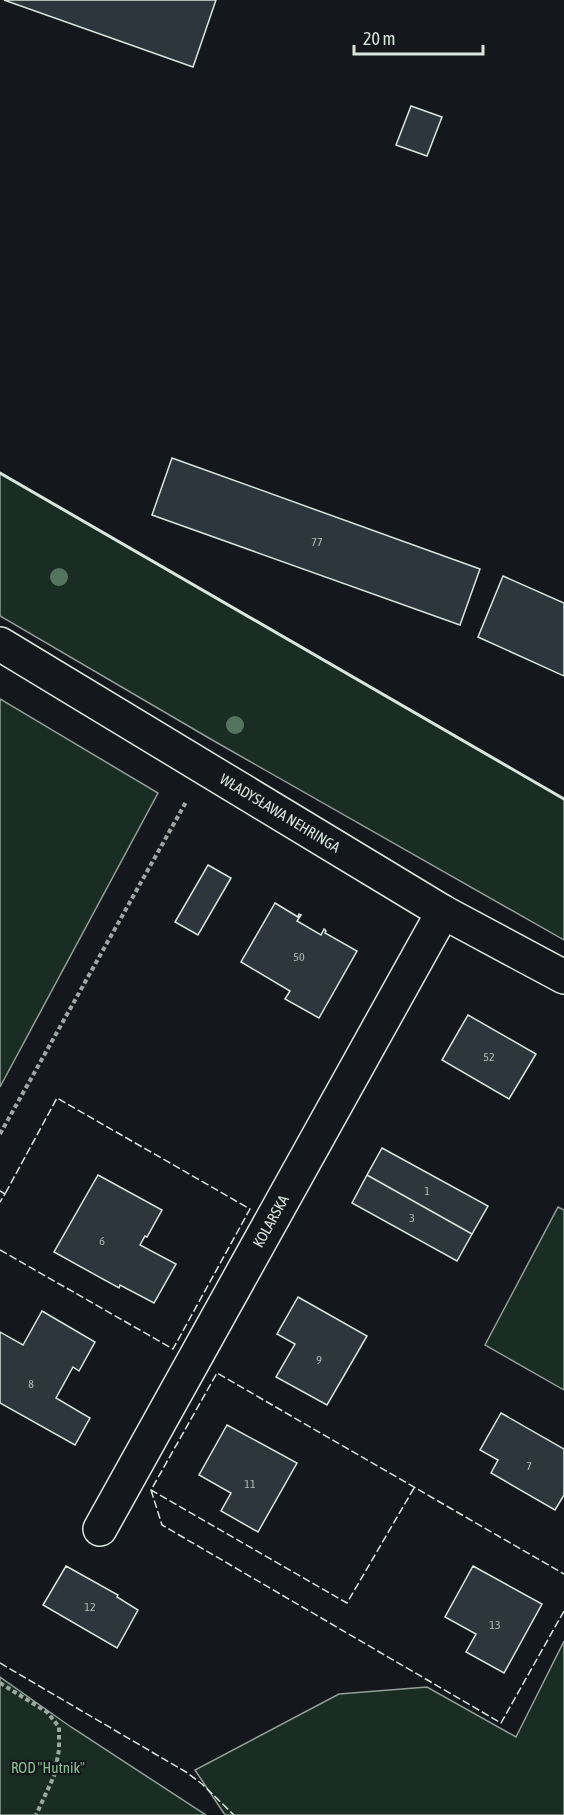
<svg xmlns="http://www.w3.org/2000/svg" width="564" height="1815" font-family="'Asap Condensed',sans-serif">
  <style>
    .green { fill: #1a2d24; stroke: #939e99; stroke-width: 1.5 }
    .building { fill: #2c363c; stroke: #d8e6dc; stroke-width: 1.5 }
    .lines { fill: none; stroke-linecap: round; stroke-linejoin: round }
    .minor-casing { stroke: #d8e6dc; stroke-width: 36 }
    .path { stroke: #9da8a2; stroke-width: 4; stroke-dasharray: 4.5 3; stroke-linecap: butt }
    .minor { stroke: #14181c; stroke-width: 33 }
    .fence { stroke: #d8e6dc; stroke-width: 1.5; stroke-dasharray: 8 3; stroke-linecap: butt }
    .wall { stroke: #d8e6dc; stroke-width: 3 }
    .tree { fill: #55745f }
    .labels { text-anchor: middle; stroke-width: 4.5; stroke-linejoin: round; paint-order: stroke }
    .number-label { font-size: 12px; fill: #adbab4 }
    .street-label { font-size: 15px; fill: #d8e6dc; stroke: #14181c }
    .park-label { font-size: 15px; fill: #8ac095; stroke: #14181c }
  </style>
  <rect width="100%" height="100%" fill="#14181c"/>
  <path class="green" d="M0,473L564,799V940L214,741L0,616Z
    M0,699L158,793L0,1087Z
    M558,1207L564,1210V1390L485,1345Z
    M564,1641V1815H225L195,1770L339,1694L427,1687L516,1737Z
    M0,1677L71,1727L206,1815H0Z"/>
  <path class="building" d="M4,0H216L193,67Z
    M411,106L442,117L427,156L396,145Z
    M172,458L480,569L460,625L152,515Z
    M503,576L564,603V676L478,637Z
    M208,865L231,878L198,935L175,922Z
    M275,903L298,917L299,914L301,915L297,921L321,935L324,929L326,931L325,933L357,951L319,1018L285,999L290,991L241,962Z
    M468,1015L536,1054L509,1099L442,1060Z
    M382,1148L488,1206L472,1234L367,1175Z
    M98,1175L162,1210L147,1237L145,1236L140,1245L176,1264L154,1303L120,1285L119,1288L54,1252Z
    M367,1175L472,1234L457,1261L352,1203Z
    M298,1297L367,1336L327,1405L276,1377L295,1344L277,1334Z
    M42,1311L95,1342L79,1371L73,1367L56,1398L90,1418L75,1445L0,1403V1332L23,1345Z
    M501,1413L564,1449V1495L555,1510L491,1473L498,1460L480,1450Z
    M227,1425L297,1463L258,1532L221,1511L231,1493L199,1475Z
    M66,1566L118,1595L117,1597L138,1610L117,1648L43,1605Z
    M473,1566L542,1604L504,1673L466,1652L476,1634L445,1617Z"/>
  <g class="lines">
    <defs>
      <g id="minor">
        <path id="s1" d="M0,644L443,912L564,977"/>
        <path id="s2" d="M100,1529L443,912"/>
      </g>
    </defs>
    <use href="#minor" class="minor-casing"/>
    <path class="path" d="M0,1134L186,802
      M0,1683L47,1712L59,1727V1750L54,1776L36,1815"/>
    <use href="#minor" class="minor"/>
    <path class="fence" d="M0,1191L5,1194L0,1202
      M0,1250L173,1349L250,1209L57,1098L5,1194
      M414,1488L347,1603L151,1490L217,1373L564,1574
      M151,1490L162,1525L501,1723L564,1611
      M0,1663L186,1772L202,1784L234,1815"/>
    <path class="wall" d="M0,473L564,799"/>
  </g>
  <g class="tree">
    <circle cx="59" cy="577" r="9"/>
    <circle cx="235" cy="725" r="9"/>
  </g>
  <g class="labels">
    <g class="number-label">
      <text x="317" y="546">77</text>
      <text x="299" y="961">50</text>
      <text x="489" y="1061">52</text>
      <text x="427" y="1195">1</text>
      <text x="412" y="1222">3</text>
      <text x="102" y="1245">6</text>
      <text x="319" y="1364">9</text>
      <text x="31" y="1388">8</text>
      <text x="529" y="1470">7</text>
      <text x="250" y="1488">11</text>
      <text x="90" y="1611">12</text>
      <text x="495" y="1629">13</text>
    </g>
    <g class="street-label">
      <text dy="5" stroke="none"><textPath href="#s1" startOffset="327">WŁADYSŁAWA NEHRINGA</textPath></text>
      <text dy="5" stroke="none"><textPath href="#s2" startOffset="352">KOLARSKA</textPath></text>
    </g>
    <g class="park-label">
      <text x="48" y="1773">ROD "Hutnik"</text>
    </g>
  </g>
  <path d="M354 45v9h129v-9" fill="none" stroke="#d8e6dc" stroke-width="3"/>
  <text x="363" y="45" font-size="18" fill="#d8e6dc" stroke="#14181c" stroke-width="4.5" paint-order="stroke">20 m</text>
</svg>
